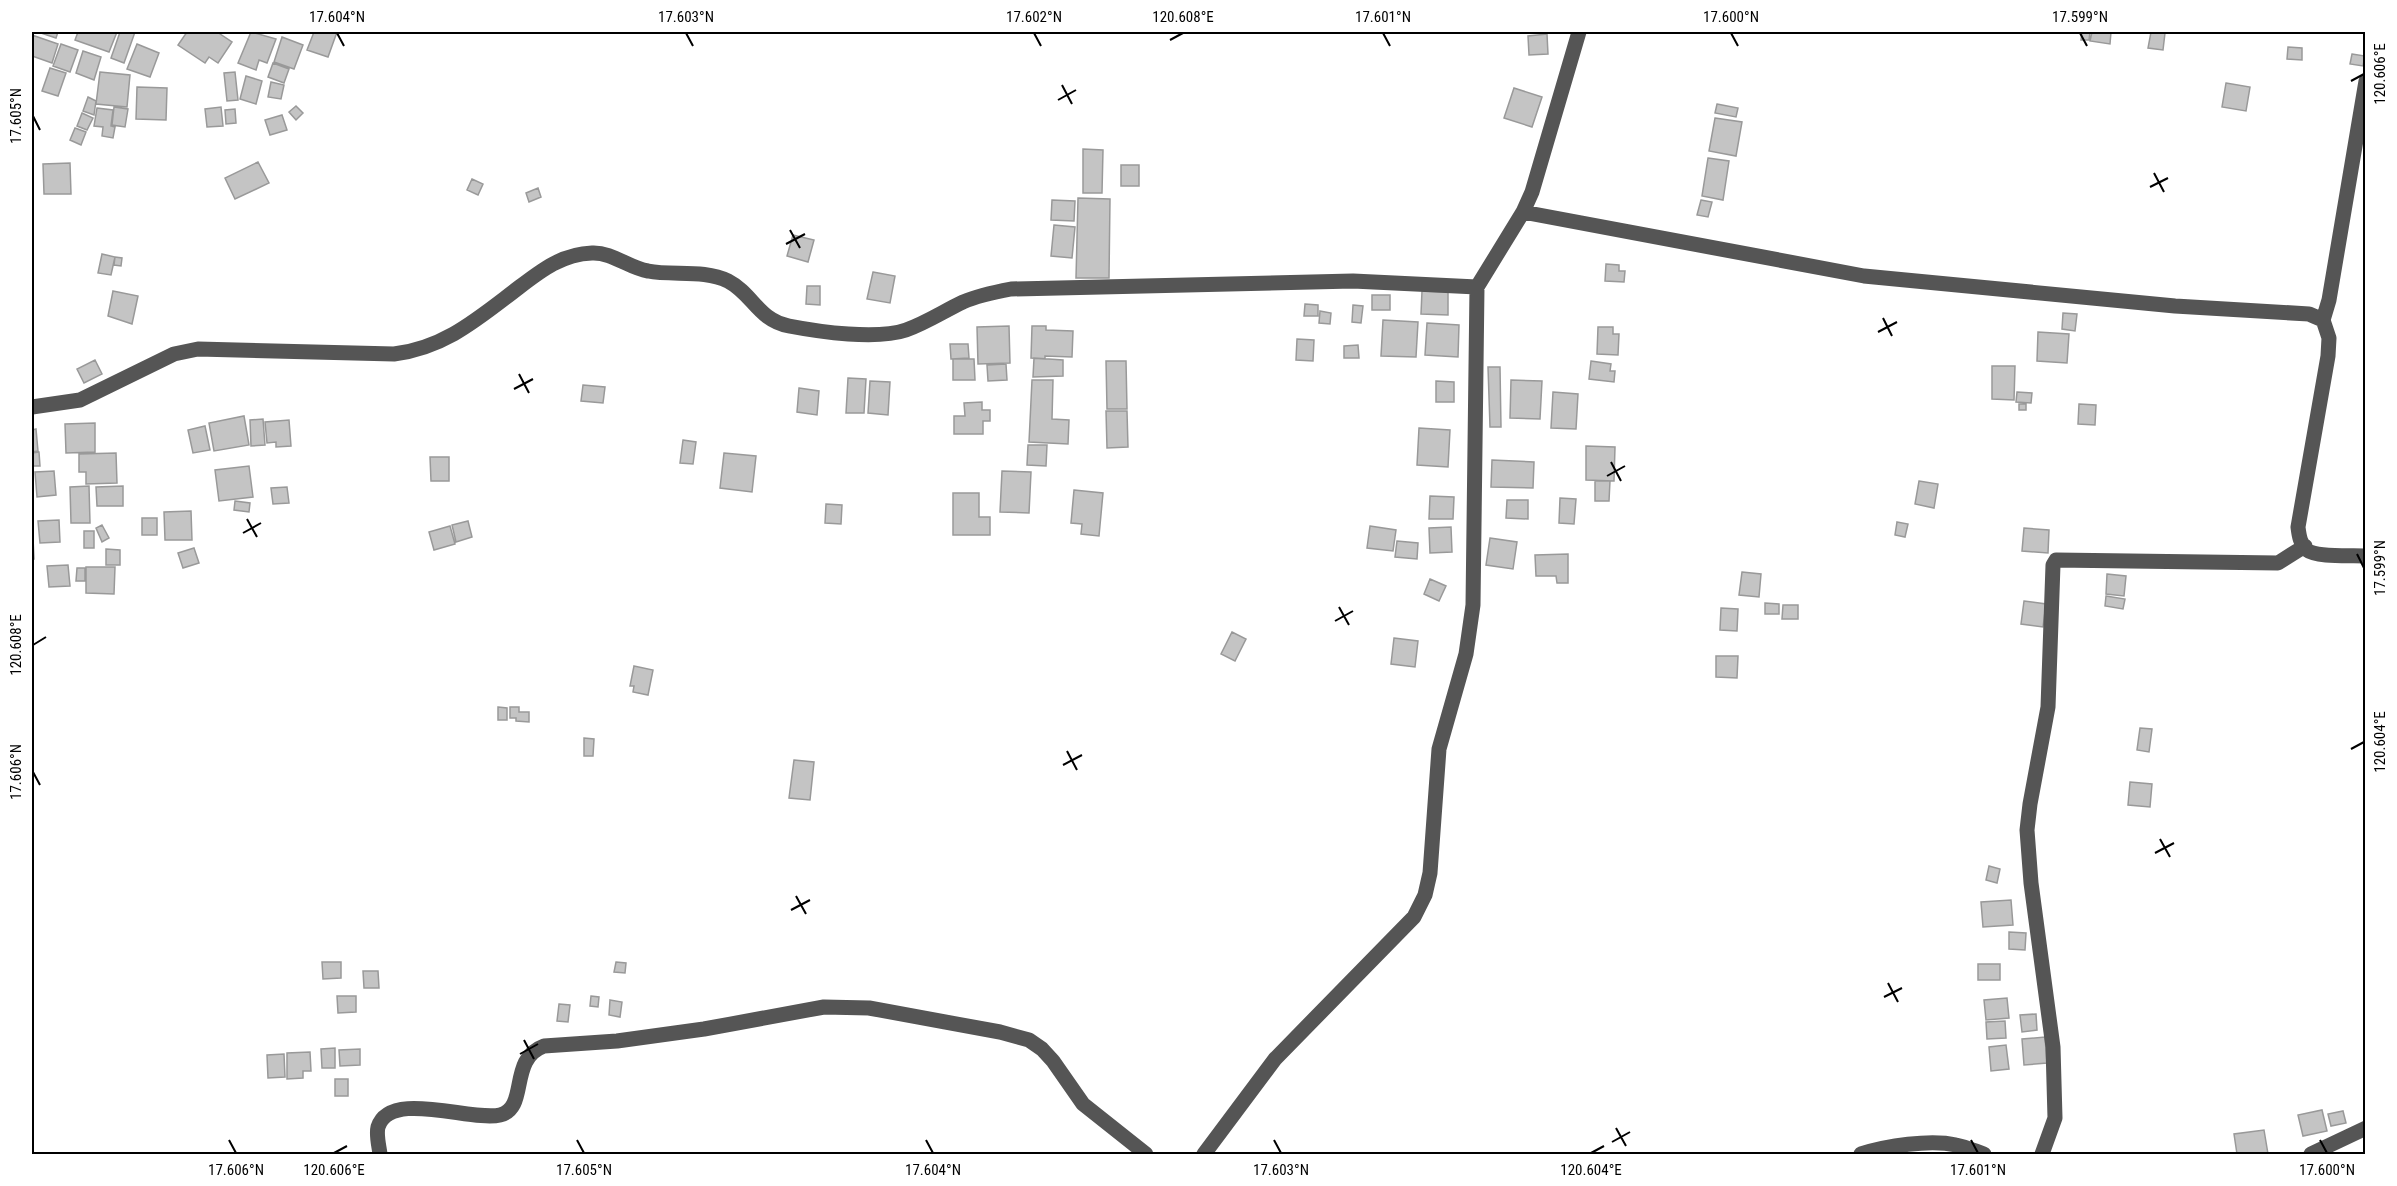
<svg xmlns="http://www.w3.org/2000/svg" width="2397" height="1186" font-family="'Roboto Condensed',sans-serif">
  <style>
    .building { fill: #c4c4c4; stroke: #999; stroke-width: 1.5 }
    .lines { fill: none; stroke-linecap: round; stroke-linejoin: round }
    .minor { stroke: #555; stroke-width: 15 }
    .ticks { fill: none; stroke: #000; stroke-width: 2 }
    .neatline { fill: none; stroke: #000; stroke-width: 2 }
    .ticks-label { font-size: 15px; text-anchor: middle; fill: #000 }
  </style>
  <rect width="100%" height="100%" fill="#fff"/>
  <path class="building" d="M38,32H58L56,38Z
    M78,32H117L109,52L75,40Z
    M120,32H135L124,63L111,58Z
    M187,32H217L232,42L218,63L209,57L205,63L178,45Z
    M251,32L276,39L267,63L259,60L256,70L238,63Z
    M314,32H337L328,57L307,50Z
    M2082,32H2090L2089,40H2081Z
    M2092,32H2111L2110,44L2090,41Z
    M2151,32L2165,33L2163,50L2148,48Z
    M1547,34L1548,54L1529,55L1528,36Z
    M32,35L58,44L52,63L32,56Z
    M282,37L303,45L294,69L274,62Z
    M61,44L78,50L70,72L53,66Z
    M137,44L159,53L150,77L127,69Z
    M2288,47L2302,48V60L2287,59Z
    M83,51L101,57L94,80L76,73Z
    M2352,54L2365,56L2363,66L2350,64Z
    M273,63L289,69L284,83L268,77Z
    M50,68L66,73L58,96L42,91Z
    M100,72L130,75L127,107L96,104Z
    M235,72L238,100L227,101L224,73Z
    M246,76L262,81L256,104L240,99Z
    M271,82L284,85L281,99L268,97Z
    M2226,83L2250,87L2246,111L2222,107Z
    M137,87L167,88L166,120L136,119Z
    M1514,88L1542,97L1532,127L1504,118Z
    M88,97L96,101L94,115L83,111Z
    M1717,104L1738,108L1736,117L1715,113Z
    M296,106L303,113L296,120L289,112Z
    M114,107L128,109L125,127L112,125Z
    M221,107L223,126L207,127L205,109Z
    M97,108L113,110L111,126L115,127L113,138L102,136L103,127L94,126Z
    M235,109L236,123L226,124L225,110Z
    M82,113L93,118L87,130L77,126Z
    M282,115L287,130L270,135L265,120Z
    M1715,118L1742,122L1736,156L1709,151Z
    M75,128L86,132L81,145L70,140Z
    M1083,149L1103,150L1102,193H1083Z
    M1708,158L1729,161L1723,200L1702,196Z
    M258,162L269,183L235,199L225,178Z
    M70,163L71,194H44L43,164Z
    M1121,165H1139V186H1121Z
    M472,179L483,184L478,195L467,190Z
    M538,188L541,197L529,202L526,193Z
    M1078,198L1110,199L1109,278H1076Z
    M1052,200L1075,201L1074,221L1051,220Z
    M1701,200L1712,202L1708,217L1697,215Z
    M1054,225L1075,227L1072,258L1051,256Z
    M793,235L814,240L808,262L787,256Z
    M102,254L115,257L111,275L98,273Z
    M115,257L122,258L121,266L114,265Z
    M1606,264L1619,265V271H1625L1624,282L1605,281Z
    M873,272L895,276L890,303L867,299Z
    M807,286H820V305L806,304Z
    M113,291L138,296L132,324L108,316Z
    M1422,291L1448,292V315L1421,314Z
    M1372,295H1390V310H1372Z
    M1305,304L1318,305V316H1304Z
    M1353,305L1363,306L1361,323L1352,322Z
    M1320,311L1331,313L1330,324L1319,323Z
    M2063,313L2077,314L2075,331L2062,329Z
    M1383,320L1418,322L1416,357L1381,356Z
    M1427,323L1459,325L1458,357L1425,355Z
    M1009,326L1010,363L978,364L977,327Z
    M1032,326H1046V330L1073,331L1072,357L1045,356V359L1031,358Z
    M1598,327H1613V334H1619L1618,355L1597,354Z
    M2038,332L2069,334L2067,363L2037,361Z
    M1297,339L1314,340L1313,361L1296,360Z
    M950,344H968L969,358L951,359Z
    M1358,345L1359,358H1344V346Z
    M1034,358L1063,360V376L1033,377Z
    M953,359H974L975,380H953Z
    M95,360L102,374L84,383L77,369Z
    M1106,361H1126L1127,409H1107Z
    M1591,361L1611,364L1610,371H1615L1614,382L1589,379Z
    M1006,364L1007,380L988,381L987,365Z
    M1992,366H2015L2014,400L1992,399Z
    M1488,367H1500L1501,427H1490Z
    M848,378L866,379L864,413H846Z
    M1032,380H1053L1052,419L1069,420L1068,444L1029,442Z
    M1511,380L1542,381L1540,419L1510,418Z
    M870,381L890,382L888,415L868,413Z
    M1436,381L1454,382V402H1436Z
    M583,385L605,387L603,403L581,401Z
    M799,388L819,391L817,415L797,412Z
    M1553,392L1578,394L1576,429L1551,428Z
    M2017,392L2032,393L2031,403L2016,402Z
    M982,402V410H990V421H983V434H954V416H965L964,403Z
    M2019,404H2026V410H2019Z
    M2079,404L2096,405L2095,425L2078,424Z
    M1106,411H1127L1128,447L1107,448Z
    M244,416L249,445L214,451L209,423Z
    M263,419L265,445L251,446L250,420Z
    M289,420L291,446L276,447V442L267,443L265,422Z
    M95,423V452L66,453L65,424Z
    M205,426L210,450L193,453L188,430Z
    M1419,428L1450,430L1448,467L1417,465Z
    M36,429L38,451L32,452V430Z
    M683,440L696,442L693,464L680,463Z
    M1028,445H1047L1046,466L1027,465Z
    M1586,446L1615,447L1614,481L1586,480Z
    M39,452L40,466H32V453Z
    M116,453L117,483L86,484V472H79V454Z
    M724,453L756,456L752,492L720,488Z
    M430,457H449V481H431Z
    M1492,460L1534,462L1533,488L1491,487Z
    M249,466L253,497L219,501L215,470Z
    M54,471L56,495L37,497L35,472Z
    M1002,471L1031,472L1029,513L1000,512Z
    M1595,481H1610L1609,501H1595Z
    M1919,481L1938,484L1934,508L1915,504Z
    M89,486L90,523H71L70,487Z
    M123,486V506H97L96,487Z
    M287,487L289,503L273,504L271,488Z
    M1074,490L1103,493L1099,536L1081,534L1082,524L1071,523Z
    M953,493H979V517H990V535H953Z
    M1430,496L1454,497L1453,519H1429Z
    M1560,498L1576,499L1574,524L1559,523Z
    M1507,500H1528V519L1506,518Z
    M235,501L250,503L249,512L234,510Z
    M826,504L842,505L841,524L825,523Z
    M191,511L192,540H165L164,512Z
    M142,518H157V535H142Z
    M59,520L60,542L40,543L38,521Z
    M468,521L472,537L456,542L452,525Z
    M1897,522L1908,524L1905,537L1895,535Z
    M102,525L109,538L102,542L96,528Z
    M450,526L455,544L434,550L429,532Z
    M1370,526L1396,530L1393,551L1367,548Z
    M1451,527L1452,552L1430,553L1429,528Z
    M2024,528L2049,530L2048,553L2022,551Z
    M84,531H94V548H84Z
    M32,538H33L34,559H32Z
    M1490,538L1517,542L1513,569L1486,565Z
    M1397,541L1418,543L1417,559L1395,557Z
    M194,548L199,563L183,568L178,553Z
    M106,549L120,550V565H106Z
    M1568,554V583H1557L1556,576H1536L1535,555Z
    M68,565L70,586L49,587L47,566Z
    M86,567H115L114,594L86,593Z
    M77,568H85V581H76Z
    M1742,572L1761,574L1759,597L1739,595Z
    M2107,574L2126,576L2124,596L2106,594Z
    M1430,579L1446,586L1439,601L1424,594Z
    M2106,596L2125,599L2123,609L2105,606Z
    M2024,601L2046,604L2043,627L2021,624Z
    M1765,603L1779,604V614H1765Z
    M1783,605H1798V619H1782Z
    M1721,608L1738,609L1737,631L1720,630Z
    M1232,632L1246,639L1235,661L1221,654Z
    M1394,638L1418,641L1415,667L1391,664Z
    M1716,656H1738L1737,678L1716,677Z
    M634,666L653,670L648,695L633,692L634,686H630Z
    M498,707L507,708V720H498Z
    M510,707H519V712H529V722L516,721V718H510Z
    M2140,728L2152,729L2149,752L2137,750Z
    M584,738L594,739L593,756H584Z
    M794,760L814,762L810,800L789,798Z
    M2130,782L2152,784L2150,807L2128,805Z
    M1989,866L2000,869L1997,883L1986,880Z
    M2011,900L2013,925L1983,927L1981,902Z
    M2009,932L2026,933L2025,950L2009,949Z
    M322,962H341V978L323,979Z
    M616,962L626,963L625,973L614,972Z
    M1978,964H2000V980H1978Z
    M363,971H378L379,988H364Z
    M337,996H356V1012L338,1013Z
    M591,996L599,997L598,1007L590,1006Z
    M2007,998L2009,1018L1986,1020L1984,1000Z
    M610,1000L622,1002L620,1017L609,1015Z
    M559,1004L570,1005L568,1022L557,1021Z
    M2036,1014L2037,1030L2022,1032L2020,1015Z
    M2005,1021L2006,1038L1987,1039L1986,1022Z
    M2045,1037L2047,1063L2024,1065L2022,1039Z
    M2006,1045L2009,1069L1991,1071L1989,1047Z
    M335,1048V1068H322L321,1049Z
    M360,1049V1065L340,1066L339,1050Z
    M310,1052L311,1071H303V1078L287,1079V1053Z
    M284,1054L285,1077L268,1078L267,1055Z
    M335,1079H348V1096H335Z
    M2322,1110L2327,1131L2303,1136L2298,1115Z
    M2343,1111L2346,1123L2331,1126L2328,1114Z
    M2264,1130L2268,1154H2237L2234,1134Z"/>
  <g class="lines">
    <path class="minor" d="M1523,212L1864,276L2175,306L2309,314L2323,320L2329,338L2328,356L2298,527C2299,535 2300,544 2307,550C2317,558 2352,555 2366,556
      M1477,287L1523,212L1532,192L1579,32
      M2323,320L2329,300L2366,81
      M32,407L80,400L174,354L198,349L394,354C443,348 475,321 513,292C538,273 560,254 592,253C612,252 629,268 648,271C673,276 704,269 728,281C753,294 758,320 789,326C820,332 877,340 906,330C926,323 944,311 963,302C979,295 995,292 1011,289L1353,281L1477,287L1473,605L1466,654L1439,749L1430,873L1425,895L1414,917L1275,1059L1204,1154
      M380,1154C379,1146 376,1135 378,1127C390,1089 472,1122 500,1115C529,1108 508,1059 544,1046L617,1041L704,1029L824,1007L869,1008L1000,1032L1029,1040L1042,1049L1053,1061L1083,1104L1146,1154
      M1861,1154C1886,1146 1930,1139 1956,1145C1966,1147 1975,1151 1984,1154
      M2042,1154L2055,1118L2053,1047L2031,883L2027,830L2030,804L2048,707L2053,565L2056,560L2278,563L2305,546
      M2311,1154L2366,1128"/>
  </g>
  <path class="ticks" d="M337,33L344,46M686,33L693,46M1034,33L1041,46M1383,33L1390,46M1731,33L1738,46M2080,33L2087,46M1170,40L1183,33M2351,81L2364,74M1062,85L1072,104M1058,100L1076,90M33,116L40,130M2154,173L2164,192M2150,187L2168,178M790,230L800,248M786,244L805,234M1883,318L1892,336M1878,332L1897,322M519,374L529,393M514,389L533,379M1611,462L1621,481M1607,476L1625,466M247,519L257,537M243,533L261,523M2357,554L2364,568M1339,607L1349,625M1335,621L1353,611M33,645L46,637M2351,749L2364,742M1067,751L1077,770M1063,765L1082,755M33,772L40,785M2160,839L2170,857M2155,853L2174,843M796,896L806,914M791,910L810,900M1888,983L1898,1002M1884,997L1902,988M524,1040L534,1059M520,1054L538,1044M1616,1128L1626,1146M229,1140L236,1153M577,1140L584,1153M926,1140L933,1153M1274,1140L1281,1153M1971,1140L1978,1153M2320,1140L2327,1153M1612,1142L1630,1132M334,1153L347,1146M1591,1153L1604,1146"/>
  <rect width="2397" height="1186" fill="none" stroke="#ffffff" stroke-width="66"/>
  <rect x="33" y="33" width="2331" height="1120" class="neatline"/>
  <g class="ticks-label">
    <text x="337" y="22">17.604°N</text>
    <text x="686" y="22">17.603°N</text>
    <text x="1034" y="22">17.602°N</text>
    <text x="1183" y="22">120.608°E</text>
    <text x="1383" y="22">17.601°N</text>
    <text x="1731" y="22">17.600°N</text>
    <text x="2080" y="22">17.599°N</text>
    <text transform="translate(2380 74) rotate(-90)" y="5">120.606°E</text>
    <text transform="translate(16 116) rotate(-90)" y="5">17.605°N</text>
    <text transform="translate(2380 568) rotate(-90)" y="5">17.599°N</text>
    <text transform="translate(16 645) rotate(-90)" y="5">120.608°E</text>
    <text transform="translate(2380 742) rotate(-90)" y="5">120.604°E</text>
    <text transform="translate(16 772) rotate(-90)" y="5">17.606°N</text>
    <text x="236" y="1175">17.606°N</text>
    <text x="334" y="1175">120.606°E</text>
    <text x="584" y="1175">17.605°N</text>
    <text x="933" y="1175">17.604°N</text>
    <text x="1281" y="1175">17.603°N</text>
    <text x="1591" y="1175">120.604°E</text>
    <text x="1978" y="1175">17.601°N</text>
    <text x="2327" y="1175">17.600°N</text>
  </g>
</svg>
